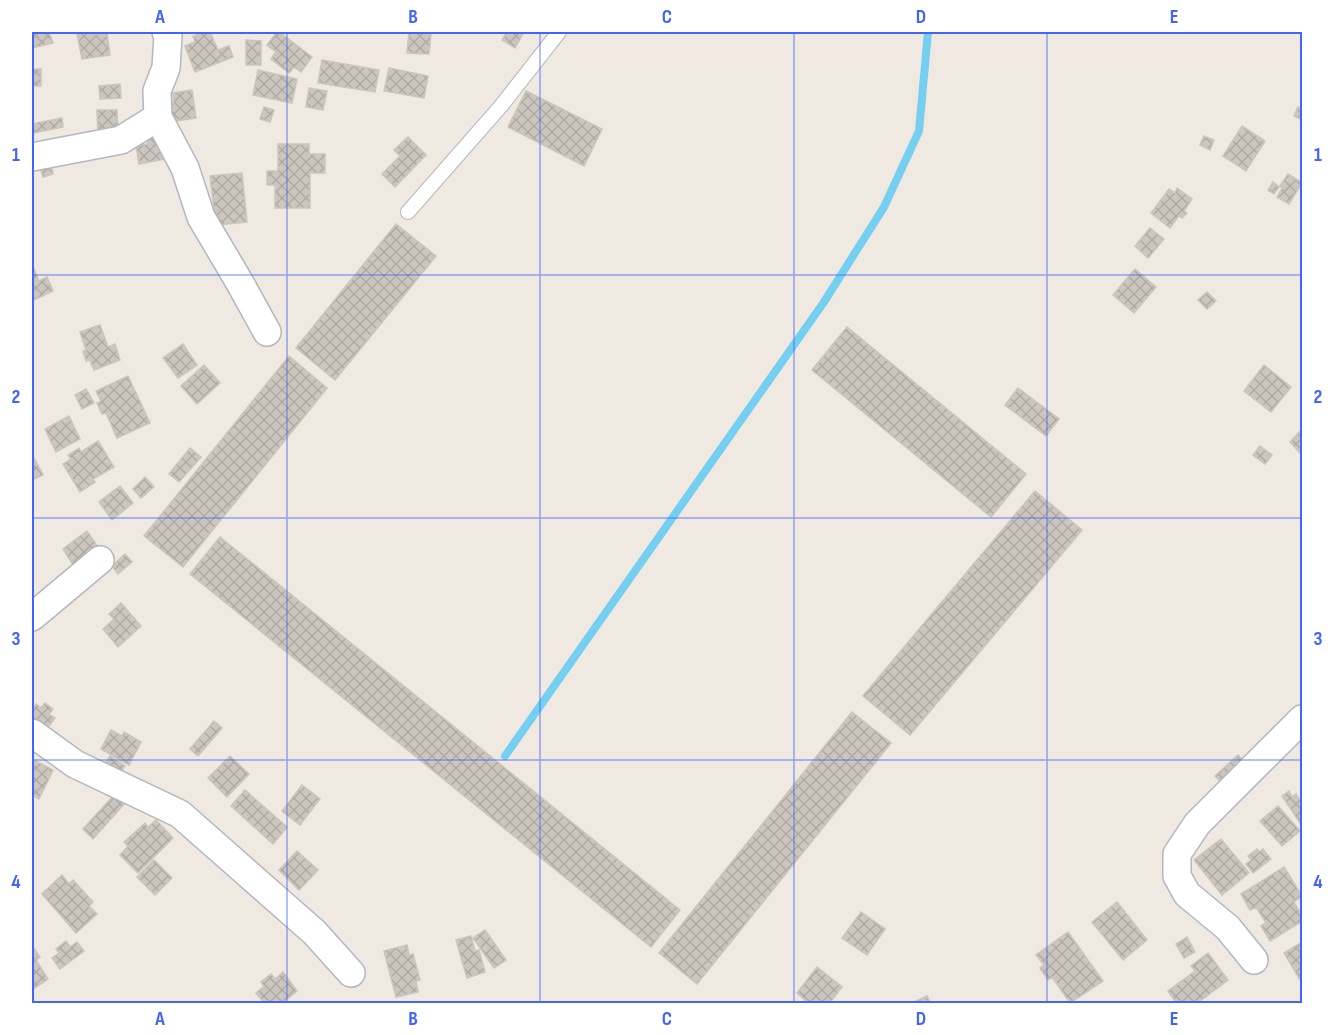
<svg xmlns="http://www.w3.org/2000/svg" width="1334" height="1035" font-family="'Sofia Sans Condensed',sans-serif">
  <style>
    .lines { fill: none; stroke-linecap: round; stroke-linejoin: round }
    .stream { stroke: #75cff0; stroke-width: 8 }
    .building { fill: url(#building-cross-hatch); stroke: #cbc5ba; stroke-width: 1.5 }
    .lane-casing { stroke: #b4b7c1; stroke-width: 16 }
    .street-casing { stroke: #b4b7c1; stroke-width: 30 }
    .lane { stroke: #fff; stroke-width: 14 }
    .street { stroke: #fff; stroke-width: 27 }
    .grid { fill: none; stroke: #4264fb; stroke-width: 1.5; stroke-opacity: 0.55 }
    .neatline { fill: none; stroke: #4264fb; stroke-width: 2 }
    .grid-label { font-size: 20px; text-anchor: middle; font-weight: bold; fill: #4264fb }
  </style>
  <defs>
    <pattern id="building-cross-hatch" width="8" height="8" patternUnits="userSpaceOnUse" patternTransform="scale(1.5)"><rect width="8" height="8" fill="#cbc7bf"/><path d="M0 0l8 8M0 8l8-8" fill="none" stroke="#afaba4"/></pattern>
  </defs>
  <rect width="100%" height="100%" fill="#efe9e1"/>
  <g class="lines">
    <path class="stream" d="M505,756L824,302L884,207L919,131L928,32"/>
  </g>
  <path class="building" d="M32,32H49L53,43L32,48Z
    M94,32V35L107,33L110,55L82,59L77,34Z
    M206,32H210L218,50L229,46L233,57L195,72L185,46L195,42L193,36Z
    M277,32H279L312,57L301,72L294,67L289,73L271,59L276,52L267,45Z
    M409,32L431,34L429,54L407,53Z
    M507,32H524L515,48L502,40Z
    M246,40L261,41V65H246Z
    M322,60L379,70L375,92L318,83Z
    M389,68L428,76L424,98L384,91Z
    M32,69H41V86H32Z
    M258,70L297,79L292,103L253,95Z
    M120,84L121,98L100,99L99,86Z
    M309,88L327,91L323,110L306,107Z
    M192,90L196,118L168,122L165,104L174,103L173,93Z
    M526,91L602,129L584,166L508,127Z
    M264,107L274,110L270,122L260,119Z
    M1298,107L1302,109V114L1300,119L1294,116Z
    M97,110H117L118,133L98,134Z
    M62,118L63,127L33,133L32,124Z
    M1242,126L1265,141L1246,171L1223,156Z
    M161,136L165,159L139,164L136,145L148,144L146,138Z
    M1204,136L1214,140L1210,150L1200,145Z
    M408,137L426,155L395,187L382,174L400,156L394,150Z
    M278,144H309V154H325V173H310V208H275V185H267V171H278Z
    M51,164L53,174L43,177L40,166Z
    M242,173L247,222L216,225L210,176Z
    M1288,174L1302,183L1289,204L1277,197L1282,188L1280,186Z
    M1273,182L1279,187L1274,194L1268,190Z
    M1177,188L1192,199L1184,211L1187,213L1182,218L1179,216L1170,228L1151,213L1169,189L1175,193Z
    M396,224L436,256L335,380L296,348Z
    M1150,228L1164,239L1148,258L1135,246Z
    M32,264L39,281L47,277L53,291L32,301Z
    M1135,269L1156,287L1134,313L1113,295Z
    M1207,292L1216,301L1207,309L1198,300Z
    M100,325L108,347L115,344L120,360L94,370L90,360L86,361L83,351L86,350L80,332Z
    M847,327L1026,474L991,517L812,370Z
    M183,344L197,365L178,378L163,358Z
    M289,356L327,388L183,567L144,536Z
    M204,365L220,383L197,404L181,386Z
    M1264,365L1291,387L1271,412L1244,391Z
    M128,376L150,423L117,438L106,413L102,414L97,403L101,401L96,391Z
    M1018,388L1059,419L1046,436L1005,405Z
    M86,389L94,403L82,409L75,395Z
    M69,416L80,439L56,452L45,429Z
    M1302,429V455L1290,442Z
    M98,441L114,467L93,479L95,482L80,492L63,464L71,459L68,455L79,448L81,452Z
    M1260,446L1272,455L1265,464L1253,455Z
    M190,448L201,457L179,482L169,474Z
    M32,454L43,475L32,480Z
    M145,477L154,487L141,498L133,489Z
    M120,486L133,503L112,520L99,502Z
    M1035,491L1082,530L910,735L863,696Z
    M87,531L100,550L75,568L63,549Z
    M220,537L680,910L651,947L190,574Z
    M125,554L132,562L118,574L112,566Z
    M121,603L141,626L118,647L103,629L114,619L109,614Z
    M45,703L53,709L49,714L55,718L46,730L32,719V710L36,704L41,708Z
    M852,712L891,743L697,984L659,953Z
    M214,721L222,728L198,756L190,749Z
    M111,730L122,736L124,732L141,742L129,765L101,749Z
    M1238,755L1248,765L1225,786L1215,776Z
    M110,756L125,766L119,775L104,765Z
    M230,756L249,774L227,797L208,778Z
    M32,759L53,770L39,799L32,795Z
    M302,785L320,799L300,825L282,811Z
    M245,790L287,827L273,844L231,806Z
    M1289,791L1292,797L1296,794L1302,803V826L1282,796Z
    M115,794L125,803L93,839L83,829Z
    M1278,806L1300,831L1282,846L1260,821Z
    M156,820L173,838L138,873L120,855L128,846L124,842L145,823L148,827Z
    M1221,839L1249,873L1222,895L1194,860Z
    M1257,849L1259,852L1263,849L1271,859L1253,873L1246,864L1251,860L1248,856Z
    M297,851L318,870L299,890L279,870Z
    M154,860L172,878L155,895L137,877Z
    M1284,867L1302,896L1294,902L1302,916V921L1270,941L1261,926L1266,923L1256,907L1250,910L1241,894Z
    M62,875L69,884L73,880L93,902L89,906L97,914L76,933L42,894Z
    M1117,902L1147,940L1123,960L1092,922Z
    M861,912L885,929L867,955L842,938Z
    M485,930L506,960L494,968L473,938Z
    M1068,932L1103,981L1070,1003L1052,977L1048,980L1040,968L1044,965L1036,955Z
    M471,936L475,951L479,950L485,972L467,978L456,940Z
    M1187,937L1195,952L1184,958L1176,944Z
    M66,941L70,947L77,942L84,951L60,969L52,958L59,953L56,949Z
    M1302,942V983L1284,953Z
    M407,945L409,955L413,954L420,980L416,981L418,992L396,997L384,951Z
    M33,947L40,957L36,960L48,979L32,990V948Z
    M1208,953L1228,980L1196,1004H1177L1168,991L1195,971L1191,966Z
    M817,967L842,987L829,1004H809L797,993Z
    M283,972L297,991L281,1004H265L256,993L264,986L261,982L271,974L275,979Z
    M927,996L931,1004H910Z"/>
  <g class="lines">
    <defs>
      <path id="lane" d="M408,212L501,106L559,32"/>
      <path id="street" d="M166,32L168,36L166,68L157,91L158,117L185,168L201,217L240,283L267,332
        M32,157L121,140L158,117
        M32,617L100,560
        M32,733L75,764L180,814L314,932L351,973
        M1254,960L1228,928L1187,894L1177,876V854L1197,824L1302,719"/>
    </defs>
    <use href="#lane" class="lane-casing"/>
    <use href="#street" class="street-casing"/>
    <use href="#lane" class="lane"/>
    <use href="#street" class="street"/>
  </g>
  <path class="grid" d="M287,32V1004M540,32V1004M794,32V1004M1047,32V1004M32,275H1302M32,518H1302M32,760H1302"/>
  <rect width="1334" height="1035" fill="none" stroke="#ffffff" stroke-width="66"/>
  <rect x="33" y="33" width="1268" height="969" class="neatline"/>
  <g class="grid-label">
    <text x="160" y="23">A</text>
    <text x="413" y="23">B</text>
    <text x="667" y="23">C</text>
    <text x="921" y="23">D</text>
    <text x="1174" y="23">E</text>
    <text x="16" y="161">1</text>
    <text x="1318" y="161">1</text>
    <text x="16" y="403">2</text>
    <text x="1318" y="403">2</text>
    <text x="16" y="645">3</text>
    <text x="1318" y="645">3</text>
    <text x="16" y="888">4</text>
    <text x="1318" y="888">4</text>
    <text x="160" y="1025">A</text>
    <text x="413" y="1025">B</text>
    <text x="667" y="1025">C</text>
    <text x="921" y="1025">D</text>
    <text x="1174" y="1025">E</text>
  </g>
</svg>
